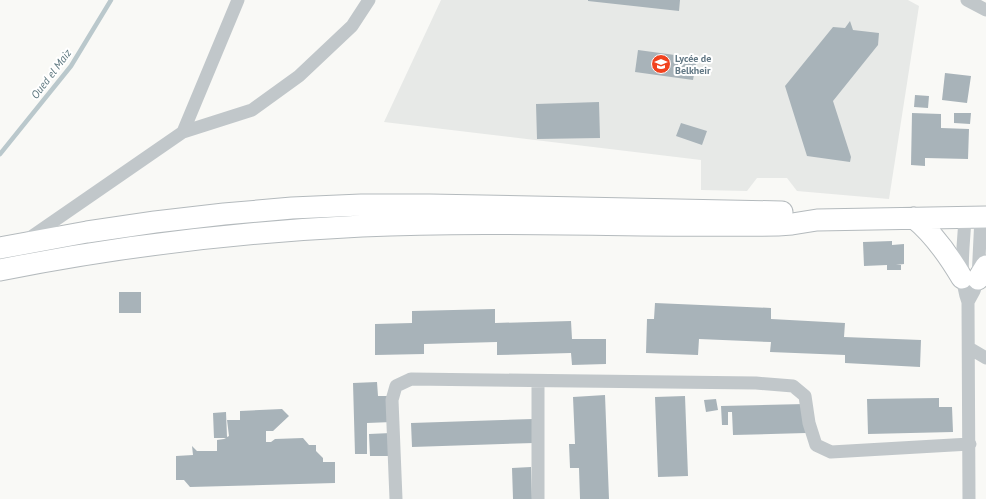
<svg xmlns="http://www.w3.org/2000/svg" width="986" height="499" font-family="'PT Sans',sans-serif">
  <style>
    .built { fill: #e7e9e7 }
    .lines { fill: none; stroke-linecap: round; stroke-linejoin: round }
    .stream { stroke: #bac8cc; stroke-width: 4.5 }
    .building { fill: #a8b3b9 }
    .trunk-casing { stroke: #b4babd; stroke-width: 23 }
    .minor { stroke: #c1c7ca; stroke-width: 13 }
    .trunk { stroke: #fff; stroke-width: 21 }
    .labels { text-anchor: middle; stroke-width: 4; stroke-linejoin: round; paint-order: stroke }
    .poi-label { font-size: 10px; font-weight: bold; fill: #617784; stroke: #fff; text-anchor: start }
    .water-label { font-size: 11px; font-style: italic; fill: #5c767e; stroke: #fff }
  </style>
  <rect width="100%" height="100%" fill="#f9f9f6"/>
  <path class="built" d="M441,0H908L919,6L889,199L797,191L787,178H757L747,191L701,190V160L384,122Z"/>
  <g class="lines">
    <path class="stream" d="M0,154L71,66L111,0"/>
  </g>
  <path class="building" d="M588,0H680L679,11L588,1Z
    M850,21L853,30L879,33L878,45L833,101L851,157L850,162L807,156L785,86L833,27L845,28Z
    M638,50L697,58L693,80L635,72Z
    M945,73L971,76L967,103L942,100Z
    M915,95L929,96L928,108L914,107Z
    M599,102L600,138L537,139L536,104Z
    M912,113L941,114V128L969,129L968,159L925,158V166L911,165Z
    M954,113H971L970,124L954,123Z
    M681,123L707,131L702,145L676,136Z
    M892,241V245L904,244V264L896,265H901V270H887V265L864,266L863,242Z
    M119,292H141V313H119Z
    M655,303L771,308V319L845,323L844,337L921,340L920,367L845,363V355L770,352L771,342L699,339L698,355L646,353L647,319H654Z
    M495,309V323L571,321L572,339H606V364L572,365L571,353L497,355V342L424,344V354L375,355V324L412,323V311Z
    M377,382L378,396H391L392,422L367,423V454H355L353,383Z
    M605,395L609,499H580L579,468H570L569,444H575L573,397Z
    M685,396L688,476L658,477L655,397Z
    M939,398V407H952L953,432L868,434L867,399Z
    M716,399L718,410L706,412L704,400Z
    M805,404L806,433L733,435L732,412H728V425H722L721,406Z
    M282,409L289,416L273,431H266V442H271L275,439L303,438L309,445H316V451L323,458V462H335V483L190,487L184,480H176V456L193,455L192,446L197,451H217V440L224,439L226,438H214L213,413L226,412L227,437L229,436L227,420H240V411Z
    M533,419L534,443L412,447L411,423Z
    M391,433L392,456H370L369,434Z
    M531,467L532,499H513L512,468Z"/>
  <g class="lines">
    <defs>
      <path id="trunk" d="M914,218C934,234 949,256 962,278
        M0,248L87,232L155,222L224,214L292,208L361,205H430L782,212
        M0,270C119,246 241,232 362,226C500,220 639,227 778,225L792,224L817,220L986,217
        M978,279L986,266"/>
    </defs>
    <use href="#trunk" class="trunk-casing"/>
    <path class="minor" d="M967,0L986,10
      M183,132L252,110L299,76L352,26L369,0
      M965,217C964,245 958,275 968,302L969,499
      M28,239L183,132L238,0
      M968,302L974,291L978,279L981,217
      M969,348L986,358
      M538,381V499
      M396,499L392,400L396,386L411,379L756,383L793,386L805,396L809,423L816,445L831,452L970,444"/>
    <use href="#trunk" class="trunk"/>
  </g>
  <defs>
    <symbol id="school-disc" viewBox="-11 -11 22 22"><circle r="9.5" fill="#f1421e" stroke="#fff"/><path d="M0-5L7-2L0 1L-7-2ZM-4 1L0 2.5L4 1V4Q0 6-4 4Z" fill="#fff"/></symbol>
  </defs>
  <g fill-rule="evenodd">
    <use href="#school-disc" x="650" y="53" width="22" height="22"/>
  </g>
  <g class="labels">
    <g class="poi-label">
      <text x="675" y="62">Lycée de<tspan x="675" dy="12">Belkheir</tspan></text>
    </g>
    <g class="water-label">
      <text transform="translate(51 74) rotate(-53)" y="4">Oued el Maiz</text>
    </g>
  </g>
</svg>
